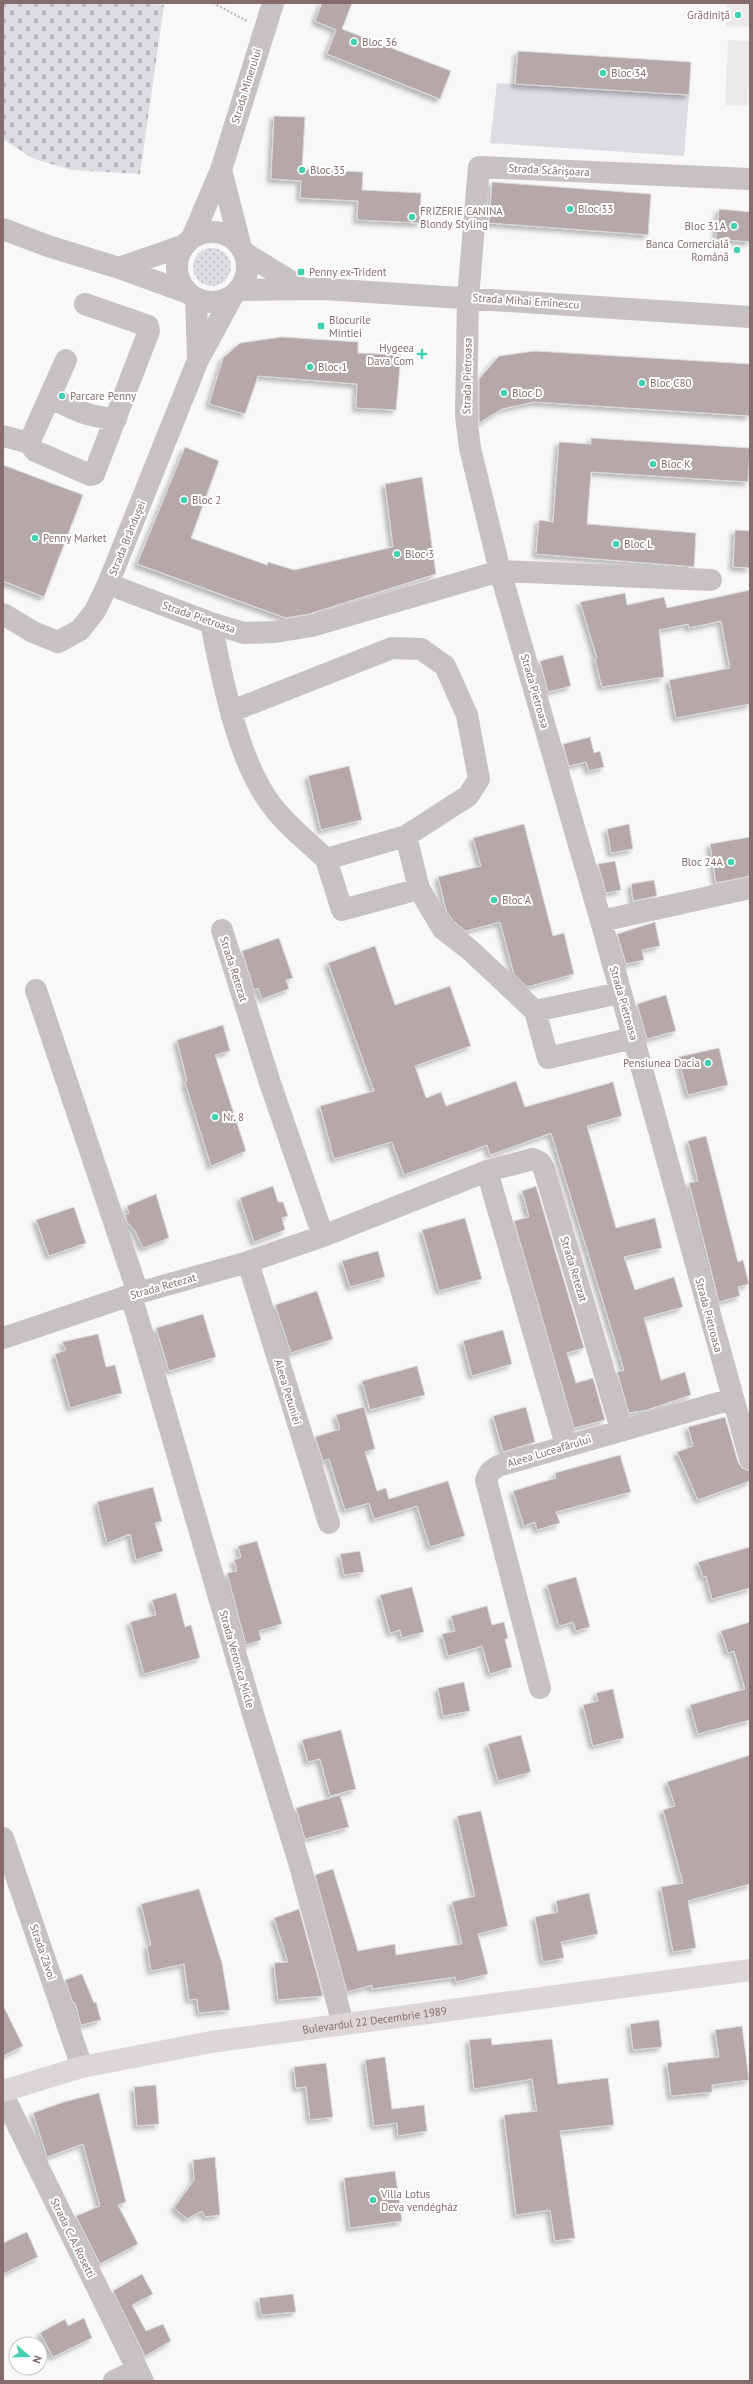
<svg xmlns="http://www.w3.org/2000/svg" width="753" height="2384" font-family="'PT Sans',sans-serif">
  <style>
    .built { fill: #ebe9ea }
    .grass { fill: url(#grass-dots) }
    .cemetery { fill: url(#cemetery-stones) }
    .park { fill: #dddce3 }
    .building { fill: #b6a8a9; stroke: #dadadb; filter: url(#shadow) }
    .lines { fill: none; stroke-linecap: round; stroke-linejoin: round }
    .path { stroke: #c0bbbb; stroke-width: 2.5; stroke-dasharray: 2 2; stroke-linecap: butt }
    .minor { stroke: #c8c1c1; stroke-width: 22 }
    .major { stroke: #ddd6d6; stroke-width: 22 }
    .poi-dot { fill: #42cfb2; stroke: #fff; stroke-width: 1.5 }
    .labels { text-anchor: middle; stroke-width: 4; stroke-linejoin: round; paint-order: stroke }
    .poi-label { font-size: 11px; fill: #856c6c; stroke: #fff; text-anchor: start }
    .street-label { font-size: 11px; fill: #856c6c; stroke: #fff }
  </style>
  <defs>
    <pattern id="grass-dots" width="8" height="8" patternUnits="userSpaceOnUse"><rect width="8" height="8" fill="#dddce3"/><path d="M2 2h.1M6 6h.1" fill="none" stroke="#b9b6bc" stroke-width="1.8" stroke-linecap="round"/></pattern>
    <pattern id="cemetery-stones" width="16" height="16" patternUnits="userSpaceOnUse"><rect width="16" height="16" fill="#dddce3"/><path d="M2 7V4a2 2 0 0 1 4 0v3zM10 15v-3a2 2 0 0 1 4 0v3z" fill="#b9b6bc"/></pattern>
    <filter id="shadow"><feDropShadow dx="-3.5" dy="3.5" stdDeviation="2" flood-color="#0004"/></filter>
  </defs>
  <rect width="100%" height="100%" fill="#f8f8f9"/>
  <path class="built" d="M727,3H750V27L726,26Z
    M728,40L750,41L748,106L725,105Z"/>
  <path class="grass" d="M193 267a19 19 0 1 1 38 0a19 19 0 1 1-38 0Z"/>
  <path class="cemetery" d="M3,3H138L164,5L140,174L72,170L34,159L3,139Z"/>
  <path class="park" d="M497,83L689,95L684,156L490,143Z"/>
  <path class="building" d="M322,3H352L342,29L451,71L440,99L327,54L336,30L315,21Z
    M518,51L691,62L689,95L515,84Z
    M274,116L305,117L302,169L363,172L362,190L421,193L420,223L357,220L358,201L300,198L301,181L271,179Z
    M492,182L651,194L648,235L489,223Z
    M719,209L750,212V242L716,239Z
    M282,337L358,342V353L401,355L396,410L356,408L357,384L258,376L245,414L209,404L223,358L240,343Z
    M535,351L750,364V416L534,402L502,409L479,423V379L499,356Z
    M591,438L750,448L748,482L591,472L587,524L696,533L694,567L536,554L539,520L553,522L559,442L591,444Z
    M185,447L219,461L191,538L267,565L268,562L294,570L393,547L385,484L422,477L436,574L309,614L286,618L137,564Z
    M3,465L83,495L44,597L3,581Z
    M735,530L750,531V568L733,567Z
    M750,590V704L676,718L669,680L730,668L721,621L689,628L688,624L659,630L664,677L602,687L595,659L597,658L580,602L625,593L627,605L664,597L667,608Z
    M563,655L571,686L548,692L540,661Z
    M590,737L594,753L600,751L604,767L589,771L586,762L569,766L563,744Z
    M349,766L362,820L321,830L308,776Z
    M524,824L553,936L564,933L574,974L527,987L514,974L500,922L466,931L453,921L446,910L438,877L481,866L473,838Z
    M629,824L633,849L611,853L607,829Z
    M750,837V876L716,883L710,844Z
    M615,861L621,890L606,893L598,864Z
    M654,880L657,896L633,901L631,884Z
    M655,922L660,946L642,950L644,960L626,964L617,934Z
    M279,938L293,978L286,980L289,989L262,999L258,988L254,990L242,951Z
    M375,946L395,1005L450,986L471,1046L415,1066L426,1098L441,1092L446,1106L516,1081L525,1107L613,1082L622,1116L587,1126L616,1228L655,1218L662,1248L624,1257L635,1290L674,1277L683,1307L644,1318L661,1380L685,1372L691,1395L647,1410L629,1413L617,1372L624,1370L551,1133L490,1155L487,1145L404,1175L392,1142L334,1159L320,1106L374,1091L328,963Z
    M666,995L676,1031L647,1039L637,1004Z
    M223,1025L230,1051L215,1055L246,1151L211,1166L185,1082L187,1081L177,1040Z
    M719,1048L728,1085L688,1095L678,1057Z
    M706,1136L738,1262L743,1260L749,1284L738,1287L740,1296L719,1302L689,1183L698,1181L688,1141Z
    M273,1186L278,1202H283L288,1216L282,1218L285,1230L254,1242L240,1198Z
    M536,1186L584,1348L567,1353L576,1383L593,1378L605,1420L574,1428L514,1221L529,1217L522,1191Z
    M156,1194L169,1238L143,1248L135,1231L127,1222L125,1215L129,1213L127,1206Z
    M74,1207L86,1243L49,1256L36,1220Z
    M465,1218L482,1279L439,1291L422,1230Z
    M378,1251L385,1277L350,1287L342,1261Z
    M317,1291L333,1339L291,1353L275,1305Z
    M203,1314L216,1357L169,1371L156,1328Z
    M503,1330L512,1364L472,1376L463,1341Z
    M98,1334L106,1367L115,1365L122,1393L70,1408L55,1354L66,1350L62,1342Z
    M417,1366L425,1395L370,1410L362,1381Z
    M364,1407L375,1449L365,1452L377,1491L386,1488L389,1499L448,1481L465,1536L430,1547L417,1506L374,1519L369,1503L345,1510L329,1459L323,1461L315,1437L340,1429L336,1415Z
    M526,1407L535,1442L503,1452L493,1416Z
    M725,1417L738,1462L742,1468L750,1471V1481L698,1500L677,1452L693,1446L688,1427Z
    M620,1455L631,1492L556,1512L560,1523L537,1530L535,1522L524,1526L513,1491L556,1478L555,1473Z
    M153,1487L162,1521L155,1523L163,1551L136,1560L130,1534L107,1543L97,1502Z
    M257,1541L282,1624L259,1631L261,1640L246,1645L227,1573L237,1571L234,1560L241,1557L238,1546Z
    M750,1547V1588L712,1599L706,1576L703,1577L698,1562Z
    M360,1551L364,1572L344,1575L340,1554Z
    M576,1577L590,1627L576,1631L573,1622L559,1626L547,1585Z
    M412,1587L424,1632L402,1638L400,1630L390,1633L380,1595Z
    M176,1593L185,1627L191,1625L200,1658L144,1674L130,1622L156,1615L152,1600Z
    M487,1606L492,1625L504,1622L508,1638L505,1639L512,1667L490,1674L482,1646L448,1656L442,1634L455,1631L451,1616Z
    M750,1622V1720L698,1734L690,1705L745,1689L734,1651L728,1653L721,1631Z
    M464,1682L470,1711L443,1716L438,1688Z
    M613,1689L624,1738L593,1746L583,1705L598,1701L596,1693Z
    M341,1730L356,1789L330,1796L320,1759L308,1762L302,1740Z
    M521,1735L531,1772L498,1781L488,1744Z
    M750,1755V1884L688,1901L696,1948L673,1952L661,1887L683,1883L663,1810L675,1806L667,1782Z
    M340,1795L349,1827L305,1839L296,1808Z
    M481,1811L508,1926L478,1934L488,1974L456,1982L455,1977L372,1989V1985L347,1992L315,1875L333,1869L358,1951L395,1944L396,1955L462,1944L452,1902L475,1896L457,1816Z
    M199,1889L222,1963L230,2010L199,2013L197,1999L189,2000L184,1964L151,1971L147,1946L151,1945L141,1904Z
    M589,1893L598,1934L561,1942L564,1958L543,1962L535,1917L558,1912L556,1901Z
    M299,1909L323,1996L278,2000L274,1963L288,1962L274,1918Z
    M82,1974L94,2003L96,2002L101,2020L81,2025L75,2003H73L65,1980Z
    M3,2005L23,2046L3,2056Z
    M659,2020L662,2047L633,2050L630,2024Z
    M742,2026L749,2080L712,2085V2092L671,2096L667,2063L719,2057L715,2030Z
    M491,2038L492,2045L552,2039L558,2084L608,2078L614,2125L560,2131L575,2238L555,2241L550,2210L516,2215L504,2115L537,2111L532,2079L474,2089L469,2040Z
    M385,2057L392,2109L424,2105L427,2131L398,2136L397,2123L374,2126L365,2060Z
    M326,2063L333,2117L310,2120L306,2087L296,2088L294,2067Z
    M156,2085L159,2124L137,2126L134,2087Z
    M99,2093L126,2202L118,2205L138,2244L100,2264L76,2216L100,2206L83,2144L47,2157L33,2113L64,2102Z
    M215,2157L220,2215L205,2217L202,2211L187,2219L174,2208L194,2180L193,2160Z
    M395,2171L402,2221L350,2228L344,2178Z
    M27,2232L38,2257L3,2274V2243Z
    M142,2274L153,2294L132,2305L146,2331L163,2324L171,2341L145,2356L113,2291Z
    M293,2294L296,2312L261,2315L259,2298Z
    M84,2318L92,2338L53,2357L40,2333L65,2319L68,2326Z"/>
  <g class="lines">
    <path class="path" d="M213,3L247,21"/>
    <path class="minor" d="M221,170L240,244
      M750,179L479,167L468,298L466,416L470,448L500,571L601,921L750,1459
      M3,229L48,246L119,268L188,293
      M177 267a35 35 0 1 1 70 0a35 35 0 1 1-70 0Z
      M192,238L221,170L273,3
      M245,253L303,289
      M119,268L185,245
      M239,290L324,289L750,317
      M196,298L198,357
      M66,360L29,443L35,451L90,475L94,474L149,331L148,326L85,304
      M50,397C74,410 88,417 116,419
      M3,436L29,443
      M108,584L211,623L244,633L275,632L312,626L500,571L711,580
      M3,614L33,632L58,642L80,630L95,611L108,584L198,360L232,297
      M211,623C222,678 237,758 270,803C284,823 308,842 326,859
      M232,711L392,648L421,649L445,666L467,715L479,779L468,796L406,836L326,859L342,910L419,889
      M406,836L419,889L443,929L470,950L535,1011
      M601,921L750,888
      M222,930L270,1083L323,1236
      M36,990L138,1293
      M620,993L535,1011L548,1058L633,1038
      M487,1171L566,1445
      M248,1262L329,1523
      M131,1295L253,1714L299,1862L343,2024
      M3,1338L131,1295L248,1262L323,1236L487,1171L533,1159L540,1162L544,1169L621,1429
      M540,1688L486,1480L490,1472L498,1466L732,1399
      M3,1838L82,2067
      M3,2095L143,2381
      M114,2381L137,2370"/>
    <path class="major" id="s1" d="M3,2091L82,2067L211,2042L750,1970"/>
  </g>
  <g class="poi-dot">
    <circle cx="738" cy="15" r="4"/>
    <circle cx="354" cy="42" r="4"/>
    <circle cx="603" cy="73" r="4"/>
    <circle cx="302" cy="170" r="4"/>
    <circle cx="570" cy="209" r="4"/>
    <circle cx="412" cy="217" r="4"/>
    <circle cx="734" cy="226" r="4"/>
    <circle cx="737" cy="250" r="4"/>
    <rect x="297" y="268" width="8" height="8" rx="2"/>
    <rect x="317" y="322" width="8" height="8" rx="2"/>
    <path d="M420 348h4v4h4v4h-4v4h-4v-4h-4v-4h4z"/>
    <circle cx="310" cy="367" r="4"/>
    <circle cx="642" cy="383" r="4"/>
    <circle cx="504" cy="393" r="4"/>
    <circle cx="62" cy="396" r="4"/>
    <circle cx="653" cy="464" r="4"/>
    <circle cx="184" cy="500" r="4"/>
    <circle cx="35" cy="538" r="4"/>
    <circle cx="616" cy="544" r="4"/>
    <circle cx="397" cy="554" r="4"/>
    <circle cx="731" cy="862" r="4"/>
    <circle cx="494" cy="900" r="4"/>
    <circle cx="708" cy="1063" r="4"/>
    <circle cx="215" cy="1117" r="4"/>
    <circle cx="373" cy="2200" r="4"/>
  </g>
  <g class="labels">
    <g class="poi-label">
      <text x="730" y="19" text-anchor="end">Grădiniță</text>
      <text x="362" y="46">Bloc 36</text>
      <text x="611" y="77">Bloc 34</text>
      <text x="310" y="174">Bloc 35</text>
      <text x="578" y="213">Bloc 33</text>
      <text x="420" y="215">FRIZERIE CANINA<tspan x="420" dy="13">Blondy Styling</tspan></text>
      <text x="726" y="230" text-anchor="end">Bloc 31A</text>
      <text x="729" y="248" text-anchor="end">Banca Comercială<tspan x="729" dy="13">Română</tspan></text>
      <text x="309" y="276">Penny ex-Trident</text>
      <text x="329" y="324">Blocurile<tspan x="329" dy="13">Mintiei</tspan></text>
      <text x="414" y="352" text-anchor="end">Hygeea<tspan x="414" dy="13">Dava Com</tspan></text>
      <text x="318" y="371">Bloc 1</text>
      <text x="650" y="387">Bloc C80</text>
      <text x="512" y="397">Bloc D</text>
      <text x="70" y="400">Parcare Penny</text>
      <text x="661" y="468">Bloc K</text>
      <text x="192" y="504">Bloc 2</text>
      <text x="43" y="542">Penny Market</text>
      <text x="624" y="548">Bloc L</text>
      <text x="405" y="558">Bloc 3</text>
      <text x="723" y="866" text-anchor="end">Bloc 24A</text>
      <text x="502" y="904">Bloc A</text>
      <text x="700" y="1067" text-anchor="end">Pensiunea Dacia</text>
      <text x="223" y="1121">Nr. 8</text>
      <text x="381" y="2198">Villa Lotus<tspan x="381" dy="13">Deva vendégház</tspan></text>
    </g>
    <g class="street-label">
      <text transform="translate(246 86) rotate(-73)" y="4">Strada Minerului</text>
      <text transform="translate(549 170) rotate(3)" y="4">Strada Scărișoara</text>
      <text transform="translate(526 301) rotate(4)" y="4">Strada Mihai Eminescu</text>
      <text transform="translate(467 376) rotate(-89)" y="4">Strada Pietroasa</text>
      <text transform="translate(127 538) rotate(-68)" y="4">Strada Brândușei</text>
      <text transform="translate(199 617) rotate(19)" y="4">Strada Pietroasa</text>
      <text transform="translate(535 691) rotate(74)" y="4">Strada Pietroasa</text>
      <text transform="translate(234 969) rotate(72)" y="4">Strada Retezat</text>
      <text transform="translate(624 1003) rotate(74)" y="4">Strada Pietroasa</text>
      <text transform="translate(574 1269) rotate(73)" y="4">Strada Retezat</text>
      <text transform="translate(163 1286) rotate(-16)" y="4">Strada Retezat</text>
      <text transform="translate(709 1315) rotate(75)" y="4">Strada Pietroasa</text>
      <text transform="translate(288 1392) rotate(73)" y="4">Aleea Petuniei</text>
      <text transform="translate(549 1451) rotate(-17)" y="4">Aleea Luceafărului</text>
      <text transform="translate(237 1659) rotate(74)" y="4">Strada Veronica Micle</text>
      <text transform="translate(43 1952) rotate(71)" y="4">Strada Zăvoi</text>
      <text dy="4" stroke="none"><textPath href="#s1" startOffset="379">Bulevardul 22 Decembrie 1989</textPath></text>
      <text transform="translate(73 2238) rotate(64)" y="4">Strada C. A. Rosetti</text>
    </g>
  </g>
  <rect width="753" height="2384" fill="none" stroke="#856c6c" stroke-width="8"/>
  <g transform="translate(28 2356) rotate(110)"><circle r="19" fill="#ffffff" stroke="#cec4c4"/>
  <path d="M0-3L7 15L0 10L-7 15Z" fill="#42cfb2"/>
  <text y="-6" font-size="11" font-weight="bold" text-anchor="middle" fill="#856c6c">N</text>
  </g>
</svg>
